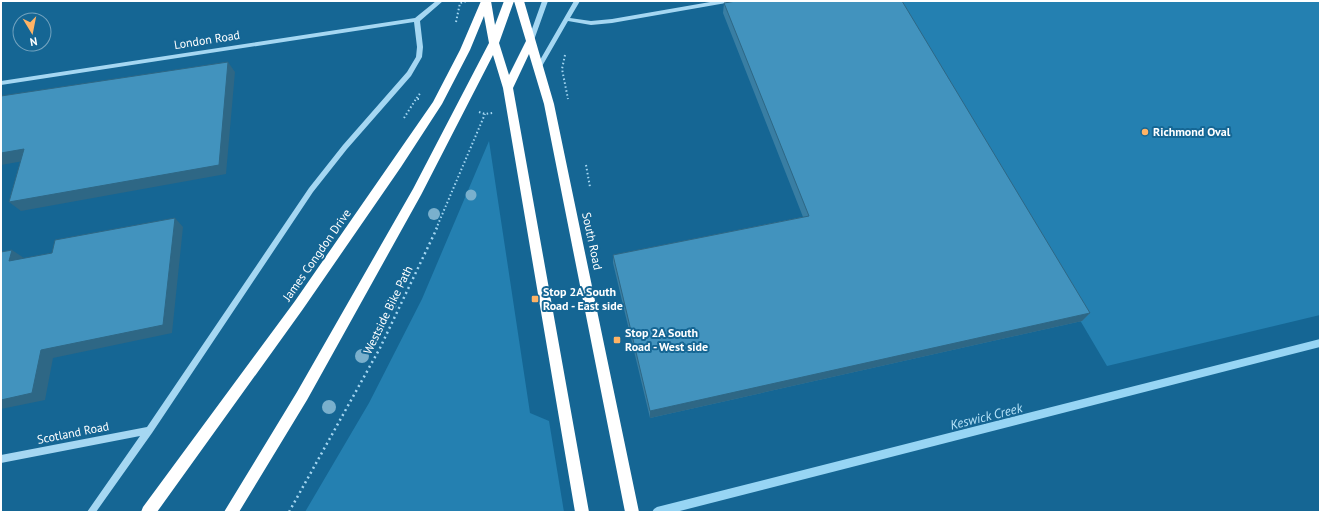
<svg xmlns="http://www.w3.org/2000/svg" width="1321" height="513" font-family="'PT Sans',sans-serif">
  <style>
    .green { fill: #2480b1 }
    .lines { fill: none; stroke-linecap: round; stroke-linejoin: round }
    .stream { fill: #97d5f4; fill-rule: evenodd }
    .path-far1 { stroke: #a5d7f2; stroke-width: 2; stroke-dasharray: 1.5 2.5; stroke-linecap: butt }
    .path { stroke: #a5d7f2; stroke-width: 2.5; stroke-dasharray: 2 3.5; stroke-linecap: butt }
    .minor { fill: #a5d7f2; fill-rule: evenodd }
    .highway { fill: #fff; fill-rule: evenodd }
    .tree { fill: #7ab0cd }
    .wall { fill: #397ea3 }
    .shaded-wall { fill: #2e6785 }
    .building { fill: #4293be; stroke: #2e6785 }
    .poi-dot { fill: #ffb365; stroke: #156694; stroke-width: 1.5 }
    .labels { text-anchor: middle; stroke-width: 4; stroke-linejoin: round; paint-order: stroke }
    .street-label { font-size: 12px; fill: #fff; stroke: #156694 }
    .poi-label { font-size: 12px; font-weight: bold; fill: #fff; stroke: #156694; text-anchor: start }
    .water-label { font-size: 13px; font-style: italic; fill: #b5e2f8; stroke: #156694 }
  </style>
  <rect width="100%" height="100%" fill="#156694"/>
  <path class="green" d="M892,1H1320V315L1107,366Z
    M489,141L530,413L549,421L564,512H305L369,403L422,299Z"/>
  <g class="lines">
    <path class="stream" d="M1320,339V347L676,512H652L654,509L657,507Z"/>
    <path class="path-far1" d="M456,22L460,3L467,1
      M565,55L562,69L568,99
      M419,99H416L421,92
      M479,112L485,114L493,113
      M404,118L416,99
      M586,165L590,187
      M436,229L485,114"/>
    <path class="path" d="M289,512L380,348L437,228"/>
    <path class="minor" d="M436,1H443L420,21L423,47L422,57L411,76L347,149L313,192L152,433L96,512H87L140,436L1,463V455L147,427L309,188L343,145L407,72L416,57L417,47L414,22L1,85V81L415,18Z
      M542,1H548L534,40L531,42L529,41L528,40Z
      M574,1H580L570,18L591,21L612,19L716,1H729L726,3L612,23L591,25L568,21L541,68H537L536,67Z"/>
    <path class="highway" d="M481,1H491L495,25L504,1H514L499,43L509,75L526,41L514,1H524L554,104L639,512H625L544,104L529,54L513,88L589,512H575L503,88L493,55L421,195L307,400L239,512H224L297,392L413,189L489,43L484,16L470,50L442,104L401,167L303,309L157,512H141L143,507L295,301L433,102L460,50Z"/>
  </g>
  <g class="tree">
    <circle cx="471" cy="195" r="5.5"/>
    <circle cx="434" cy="214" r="6"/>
    <circle cx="391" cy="304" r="6"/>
    <circle cx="362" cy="356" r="7"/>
    <circle cx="329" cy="407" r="7"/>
  </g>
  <path class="wall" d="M724,3L1090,313L1082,321L650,418L613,263V255L803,217L723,13Z"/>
  <path class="shaded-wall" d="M228,62L235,72L226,174L21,211L9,202Z
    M24,149L35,159L1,165V153Z
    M175,218L183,227L172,333L53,358L45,400L1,409V400L41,350Z
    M12,250L24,258L9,261Z
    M1090,313L1082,321L650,418V411Z"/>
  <path class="building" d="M736,1H902L1090,313L650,411L613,255L809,216L724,3Z
    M228,62L219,165L9,202L24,149L1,153V96Z
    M175,218L163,325L41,350L32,393L1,400V252L12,250L9,261L52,253L55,240Z"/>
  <g class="poi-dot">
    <circle cx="1145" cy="132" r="4"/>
    <rect x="531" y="295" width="8" height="8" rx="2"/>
    <rect x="613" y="336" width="8" height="8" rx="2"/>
  </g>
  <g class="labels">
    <g class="street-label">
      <text transform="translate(207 40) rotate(-9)" y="4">London Road</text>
      <text transform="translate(592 241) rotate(78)" y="4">South Road</text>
      <text transform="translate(317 255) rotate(-55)" y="4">James Congdon Drive</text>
      <text transform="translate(388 310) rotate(-64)" y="4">Westside Bike Path</text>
      <text transform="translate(73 433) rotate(-11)" y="4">Scotland Road</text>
    </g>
    <g class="poi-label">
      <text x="1153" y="136">Richmond Oval</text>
      <text x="543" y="296">Stop 2A South<tspan x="543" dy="14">Road - East side</tspan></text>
      <text x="625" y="337">Stop 2A South<tspan x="625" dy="14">Road - West side</tspan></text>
    </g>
    <g class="water-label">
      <text transform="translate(986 416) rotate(-14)" y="5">Keswick Creek</text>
    </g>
  </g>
  <rect width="1321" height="513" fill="none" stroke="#ffffff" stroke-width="4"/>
  <g transform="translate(32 32) rotate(170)"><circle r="19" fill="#156694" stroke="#73a3bf"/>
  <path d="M0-3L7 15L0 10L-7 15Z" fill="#ffb365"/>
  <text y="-6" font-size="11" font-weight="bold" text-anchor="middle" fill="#ffffff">N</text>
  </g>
</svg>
